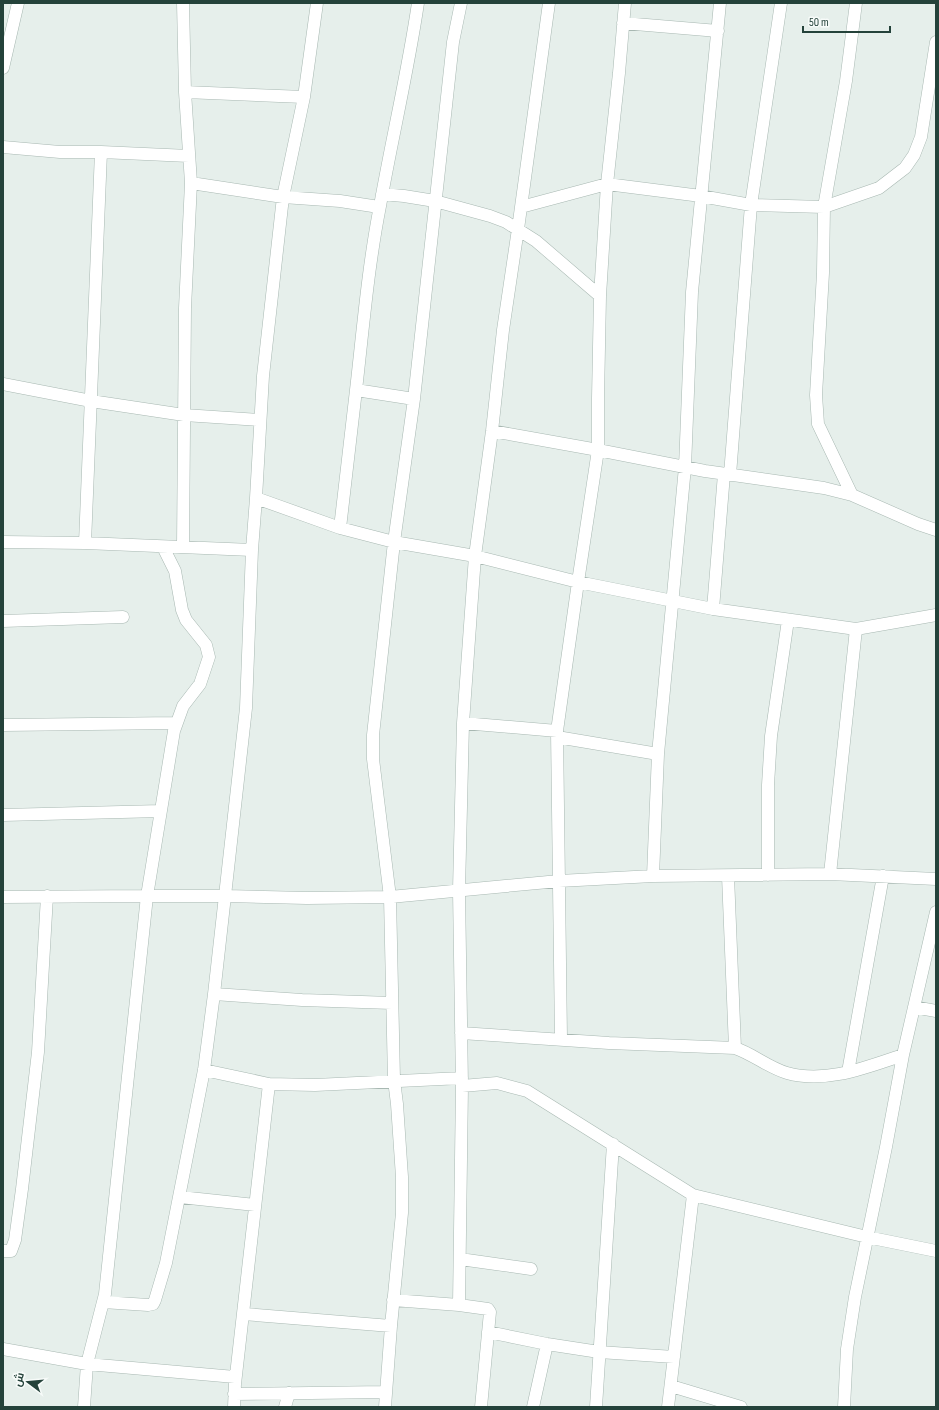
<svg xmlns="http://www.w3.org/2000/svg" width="939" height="1410" font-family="'Sofia Sans Condensed',Cairo,sans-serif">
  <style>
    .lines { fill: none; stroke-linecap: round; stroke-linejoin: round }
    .minor-casing { stroke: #a8b8b2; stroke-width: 13 }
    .minor { stroke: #fff; stroke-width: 12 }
  </style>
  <rect width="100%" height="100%" fill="#e6efeb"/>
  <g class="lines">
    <defs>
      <path id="minor" d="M183,3L185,92L191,183L185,308L183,547
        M856,3L846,81L824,207L879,188L905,168L914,155L921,137L936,42
        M623,23L718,31
        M3,68L18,3
        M185,92L304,97
        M3,147L60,152H101L189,156
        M191,183L283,197L340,201L379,207
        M382,194L404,196L435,201L490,216L506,222L536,241L600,296
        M521,207L607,184L701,196L751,205L824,207L823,273L816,395L818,424L852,495L918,524L936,530
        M3,384L91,401L184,415L260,420
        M356,390C363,329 368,267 380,206C392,138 408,71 418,3
        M492,431L598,450L705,471L824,488L852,495
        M730,475L751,205L781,3
        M256,498L340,528L394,542L475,556L578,582L713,609L856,629L830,874
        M340,528L356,390L414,399
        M3,542L85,543L252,550
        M85,543L101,152
        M713,609L724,474
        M3,621L123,617
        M856,629L936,615
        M463,723L557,731
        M3,725L177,723
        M557,737L658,754
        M3,815L161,811
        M768,875V785L771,736L788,620
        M653,876L658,754L685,467L692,292L720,3
        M728,876L735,1048
        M3,897L147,896H226L307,898L390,897L559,881L653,876L830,874L936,879
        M214,994L302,1000L392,1003
        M914,1007L936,1011
        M461,1033L609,1043L735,1048C753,1054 769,1068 787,1073C826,1084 867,1067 903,1055
        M561,1039L557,731L578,582L598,450V398L600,296L607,184L619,73L625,3
        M204,1070L269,1084L315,1085L462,1078
        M848,1072L883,876
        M462,1086L497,1083L527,1091L693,1195L867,1237L936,1251
        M180,1197L255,1205
        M3,1251H11L15,1240L22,1189L38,1052L47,896
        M460,1259L531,1269
        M393,1300L459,1305L488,1309L490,1312L481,1407
        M103,1302L148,1305L153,1304L155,1300L166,1263L204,1070L214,994L246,708L252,550L256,498L263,376L283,197L304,97L317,3
        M459,1305L462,1086L459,890L463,723L475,556L492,431L503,330L518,229L549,3
        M243,1314L391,1326
        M488,1332L547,1344L599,1352L674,1357
        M3,1349L87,1364L235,1377
        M671,1386L741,1407
        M234,1394L386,1392
        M84,1407L87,1364L105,1294L147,896L174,731L183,706L200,684L209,657L206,645L186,620L182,610L175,571L163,547
        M234,1407L235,1384L269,1084
        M285,1407L289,1393
        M385,1407L391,1326L402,1213V1177L397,1104L394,1080L390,897L373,759V735L394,542L414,399L453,42L461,3
        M533,1407L547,1344
        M596,1407L613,1144
        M668,1407L693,1195
        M844,1407L847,1349L855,1297L886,1147L903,1055L936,912"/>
    </defs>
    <use href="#minor" class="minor-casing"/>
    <use href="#minor" class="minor"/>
  </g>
  <rect width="939" height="1410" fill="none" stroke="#24423a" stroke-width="8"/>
  <g transform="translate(28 1382) rotate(286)" stroke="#f7fbf9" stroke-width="3" paint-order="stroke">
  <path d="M0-3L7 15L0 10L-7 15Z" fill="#24423a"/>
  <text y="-6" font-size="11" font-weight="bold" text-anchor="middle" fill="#24423a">ش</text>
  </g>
  <path d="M803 26v6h87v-6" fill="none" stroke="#24423a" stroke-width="2"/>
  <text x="809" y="26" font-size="12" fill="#24423a" stroke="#f7fbf9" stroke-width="3" paint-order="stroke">50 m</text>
</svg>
